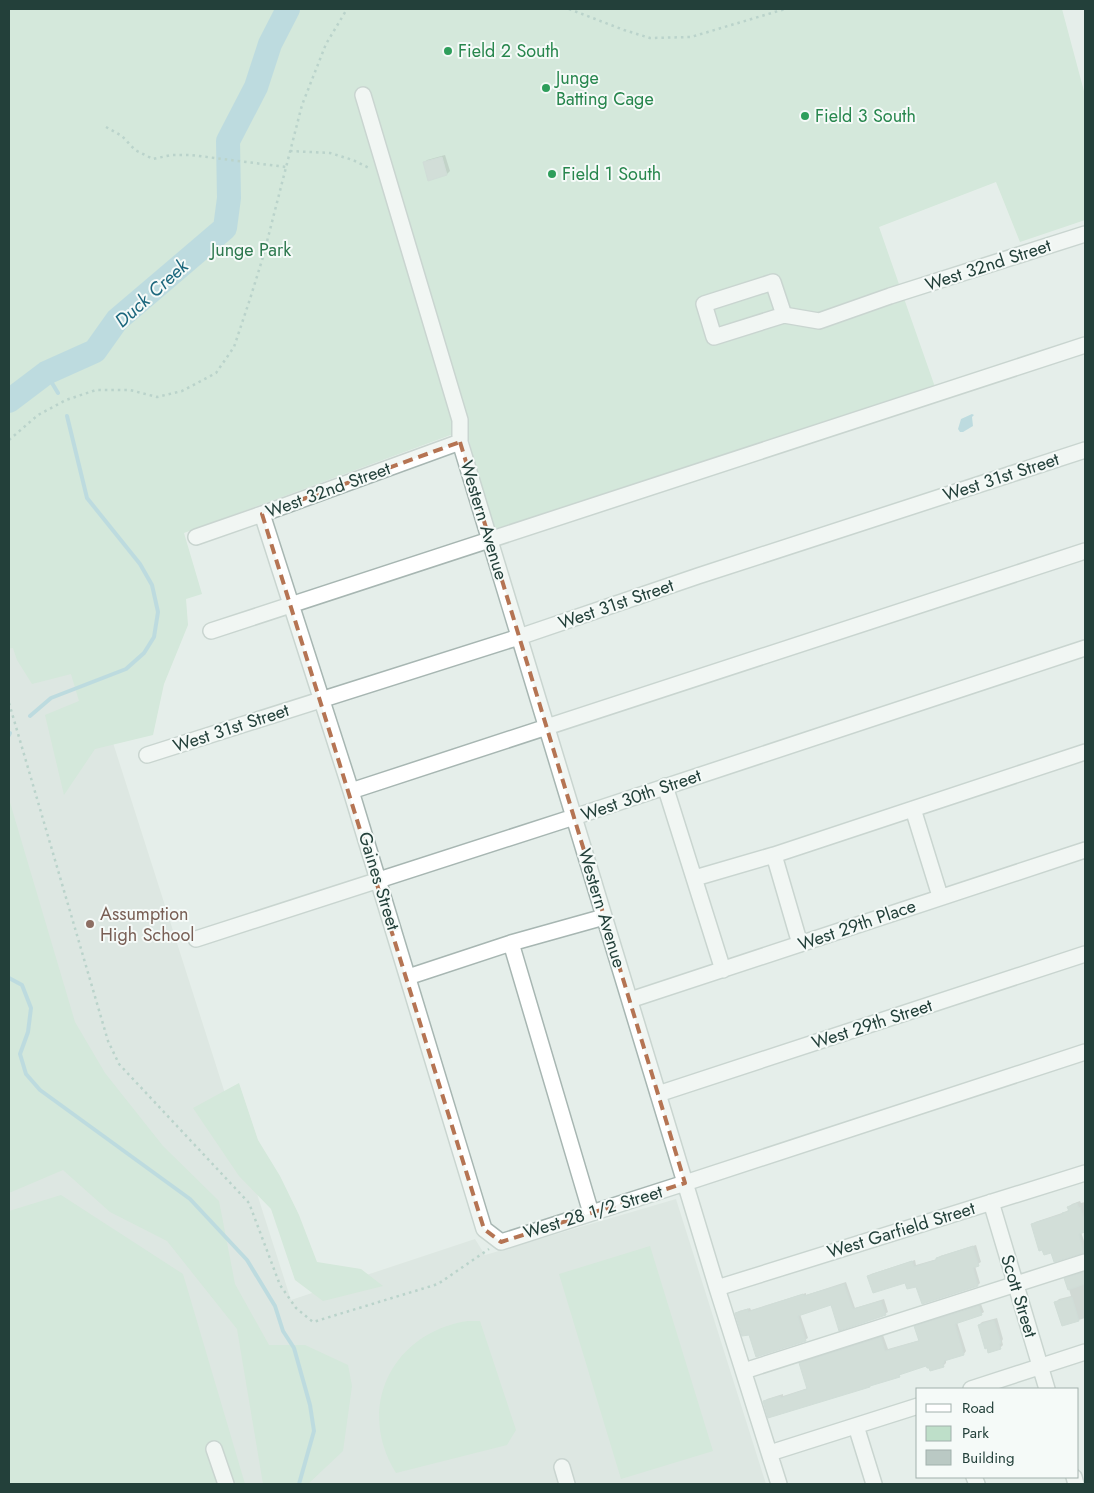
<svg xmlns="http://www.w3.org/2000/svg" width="1094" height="1493" font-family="Jost,sans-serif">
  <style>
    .built { fill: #d3ded9 }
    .green { fill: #bedfc9 }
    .water { fill: #8dc4d3 }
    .shadow { fill: #0003 }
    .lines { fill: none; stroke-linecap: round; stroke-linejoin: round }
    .stream { stroke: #8dc4d3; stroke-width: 4 }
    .river { stroke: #8dc4d3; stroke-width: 24 }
    .building { fill: #bac9c4; stroke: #b7c8c2 }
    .minor-casing { stroke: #a7b6b2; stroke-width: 18 }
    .path { stroke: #85b2a6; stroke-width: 2.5; stroke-dasharray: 2.5 4; stroke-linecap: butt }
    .minor { stroke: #fff; stroke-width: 15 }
    .marked { fill: none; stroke: #b57453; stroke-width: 4; stroke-dasharray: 10 6; stroke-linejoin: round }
    .leisure-dot { fill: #2e9e5b; stroke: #f5faf8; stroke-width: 2 }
    .education-dot { fill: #8d6e63; stroke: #f5faf8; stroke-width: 2 }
    .labels { text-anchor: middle; stroke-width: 4; stroke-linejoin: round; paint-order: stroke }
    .leisure-label { font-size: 18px; fill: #27864d; stroke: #f5faf8; text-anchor: start }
    .park-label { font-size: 18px; fill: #2d784e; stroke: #f5faf8 }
    .street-label { font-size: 18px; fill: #23403a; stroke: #f5faf8 }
    .education-label { font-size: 18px; fill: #785e54; stroke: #f5faf8; text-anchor: start }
    .water-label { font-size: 19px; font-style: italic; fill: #1c677d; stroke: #f5faf8 }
  </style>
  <rect width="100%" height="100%" fill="#e5eeea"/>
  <path class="built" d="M77,630L291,1300L475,1239L485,1255L676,1199L766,1484H9V649Z"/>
  <path class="green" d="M9,9H1062L1085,95V220L1020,242L996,182L879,227L935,387L489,539L467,429L184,533L202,594L186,599L188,625L164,684L153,735L95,749L64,795L45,715L79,701L71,674L32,684L17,660L13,648L9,649Z
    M9,799L75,1022L105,1073L163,1146L219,1201L235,1284L269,1345H305L348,1365L352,1386L343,1451L308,1484H263L237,1329L167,1241L110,1212L63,1170L9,1193Z
    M239,1083L258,1140L280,1176L299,1215L317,1262L361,1269L383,1286L323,1301L295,1280L271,1209L239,1176L193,1108Z
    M61,1195L183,1274L245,1484H9V1211Z
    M650,1246L713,1451L621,1479L559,1274Z
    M468,1321H480L516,1430L507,1445L396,1473C355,1407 393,1332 468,1321Z"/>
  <path class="water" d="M972,414L974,415L972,417L973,426L963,432H960L958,429L961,419Z"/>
  <path class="shadow" d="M445,155L450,171L447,174L424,163L427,160Z
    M1080,1201L1081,1203L1085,1202V1230L1081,1232L1085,1244V1250L1055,1260L1052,1251L1032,1225L1035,1222L1065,1212L1070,1209L1069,1207L1072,1204Z
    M976,1245L981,1262L975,1266L980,1283L978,1285L906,1281L869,1276L871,1274L915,1260L916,1265L937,1259L940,1256Z
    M1085,1270V1318L1063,1325L1056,1302L1059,1299L1071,1296L1066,1279L1069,1276Z
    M846,1282L855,1308L884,1299L888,1312L885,1314L840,1329L831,1303L800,1314L808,1338L805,1340L749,1333L736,1314L739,1311L750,1308L751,1310L806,1293V1295Z
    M981,1304L984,1312L981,1314L957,1322L966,1351L964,1354L946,1359V1363L943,1366L927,1365L902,1373L899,1376L765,1401L767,1399L783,1394V1396L808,1388L800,1364L803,1361L883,1335L888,1349L920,1340L916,1327L918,1324Z
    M997,1318L1003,1339L1002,1341L1003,1345L1000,1348L979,1325L982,1322Z"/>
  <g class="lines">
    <path class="stream" d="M46,373L58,393
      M30,716L51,698L126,669L144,653L154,637L158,612L152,585L140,564L87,498L67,416
      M9,735L10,733
      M9,978L22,985L31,1008L28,1032L20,1054L26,1074L40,1090L190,1199L247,1260L275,1306L283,1331L294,1348L310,1405L314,1431L299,1484"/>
    <path class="river" d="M9,401L46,373L95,351L117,320L225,228L229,198L228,141L256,87L270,44L288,9"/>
  </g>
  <path class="building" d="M442,157L447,175L428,181L423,162Z
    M1077,1203L1079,1208L1080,1207L1085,1222V1232L1079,1234L1084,1253L1054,1262L1051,1253L1044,1255L1042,1250L1039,1251L1031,1224L1063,1214L1062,1213L1069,1211L1067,1207Z
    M973,1246L979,1266L973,1268L978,1286L922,1304L916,1287L907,1289L905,1283L873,1293L867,1276L912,1261L914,1267L936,1260V1258Z
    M1085,1272V1284L1068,1290L1064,1278Z
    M844,1284L853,1309L881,1301L886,1315L839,1331L831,1305L798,1316L806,1341L756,1357L749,1335L742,1336L735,1313L748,1309V1312L803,1294L804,1296Z
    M1072,1297L1079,1321L1062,1326L1054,1302Z
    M979,1306L982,1315L955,1324L964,1355L944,1361V1363H943L944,1367L930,1371L929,1368H927L926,1366L899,1375L900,1377L870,1386V1387L768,1418L763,1401L780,1396L781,1398L807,1389L799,1363L881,1337L885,1351L919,1341L914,1326Z
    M994,1320L1001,1343L999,1344L1001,1349L988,1353L987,1348L985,1349L978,1325Z"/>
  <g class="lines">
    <defs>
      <path id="minor" d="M363,95L460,420V442L717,1288L779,1484
        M784,315L714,337L704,304L773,282L784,315L819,321L890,296L1085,234
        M262,514L351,791L484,1229L501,1242L685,1183L1085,1052
        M196,537L262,514L460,442
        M211,631L1085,345
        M147,755L519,637L698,576L1085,450
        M665,786L723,970
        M351,791L1085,551
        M913,809L940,896
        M774,855L800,944
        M695,878L774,855L1085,752
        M196,939L574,817L1085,648
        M511,943L591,1213
        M408,977L511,943L604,917
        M630,1000L1085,850
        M658,1094L1085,954
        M991,1202L1047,1389
        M717,1288L1085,1173
        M744,1371L1085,1262
        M971,1389L1085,1352
        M856,1426L874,1484
        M214,1449L226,1484
        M770,1453L918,1406
        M562,1467L567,1484
        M974,1477L977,1484
        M1074,1477L1076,1484"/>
    </defs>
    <use href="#minor" class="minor-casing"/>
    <path class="path" d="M569,9L624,30L650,38L691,37L785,9
      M106,127L122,136L135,150L153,159L171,155H191L286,167
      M290,151L330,153L353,160L371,169
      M9,440L38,415L66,400L96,390H130L157,397L182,391L216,373L234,347L250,299L263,257L302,105L326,44L347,9
      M9,703L108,1041L119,1064L249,1203L280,1285L296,1308L313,1322L438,1284L489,1249"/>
    <use href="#minor" class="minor"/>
  </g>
  <path d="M0 0H1094V1493H0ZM460,442L685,1183L501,1242L484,1229L262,514Z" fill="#e5eeea" fill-opacity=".55" fill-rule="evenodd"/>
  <path class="marked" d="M460,442L685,1183L501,1242L484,1229L262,514Z"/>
  <g class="leisure-dot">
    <circle cx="448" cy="51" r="5"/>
    <circle cx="546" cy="88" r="5"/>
    <circle cx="805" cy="116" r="5"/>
    <circle cx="552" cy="174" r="5"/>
  </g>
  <circle class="education-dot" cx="90" cy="924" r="5"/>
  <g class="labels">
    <g class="leisure-label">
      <text x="458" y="57">Field 2 South</text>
      <text x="556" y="84">Junge<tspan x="556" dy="21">Batting Cage</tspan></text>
      <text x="815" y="122">Field 3 South</text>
      <text x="562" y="180">Field 1 South</text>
    </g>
    <g class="park-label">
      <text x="251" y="256">Junge Park</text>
    </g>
    <g class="street-label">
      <text transform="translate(988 265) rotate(-18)" y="6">West 32nd Street</text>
      <text transform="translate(1001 477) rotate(-18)" y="6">West 31st Street</text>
      <text transform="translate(328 490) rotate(-20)" y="6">West 32nd Street</text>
      <text transform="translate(484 520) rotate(73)" y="6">Western Avenue</text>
      <text transform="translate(616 604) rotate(-19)" y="6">West 31st Street</text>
      <text transform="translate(231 728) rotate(-18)" y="6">West 31st Street</text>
      <text transform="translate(641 795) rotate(-19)" y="6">West 30th Street</text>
      <text transform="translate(379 881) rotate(73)" y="6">Gaines Street</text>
      <text transform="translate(602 908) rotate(73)" y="6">Western Avenue</text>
      <text transform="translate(857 925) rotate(-19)" y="6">West 29th Place</text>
      <text transform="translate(872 1024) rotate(-18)" y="6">West 29th Street</text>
      <text transform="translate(593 1212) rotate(-17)" y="6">West 28 1/2 Street</text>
      <text transform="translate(901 1230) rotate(-17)" y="6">West Garfield Street</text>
      <text transform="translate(1019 1296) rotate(73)" y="6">Scott Street</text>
    </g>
    <g class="education-label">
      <text x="100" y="920">Assumption<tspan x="100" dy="21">High School</tspan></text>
    </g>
    <g class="water-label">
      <text transform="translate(151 293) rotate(-42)" y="7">Duck Creek</text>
    </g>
  </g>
  <rect width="1094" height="1493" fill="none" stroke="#23403a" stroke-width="20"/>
  <rect x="916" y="1388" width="162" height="90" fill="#f5faf8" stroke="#a1b0ac"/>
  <rect x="926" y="1404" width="25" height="8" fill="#ffffff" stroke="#a1b0ac"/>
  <text x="962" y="1413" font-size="15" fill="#23403a">Road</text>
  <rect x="926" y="1426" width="25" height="15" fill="#bedfc9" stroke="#a1b0ac"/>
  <text x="962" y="1438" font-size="15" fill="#23403a">Park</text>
  <rect x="926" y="1450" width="25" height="15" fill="#bac9c4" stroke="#a1b0ac"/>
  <text x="962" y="1463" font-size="15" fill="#23403a">Building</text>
</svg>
